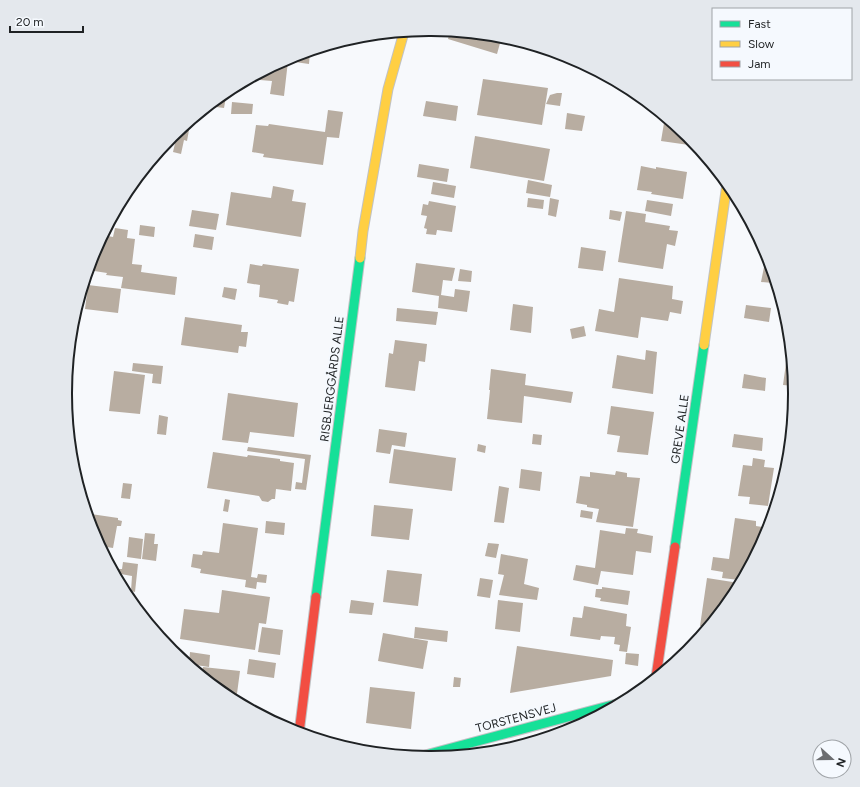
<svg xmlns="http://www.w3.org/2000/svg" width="860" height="787" font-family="Figtree,sans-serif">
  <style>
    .building { fill: #b8ada1 }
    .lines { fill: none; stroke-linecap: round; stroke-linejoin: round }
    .fast-casing { stroke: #c0c2c5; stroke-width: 11 }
    .slow-casing { stroke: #c0c2c5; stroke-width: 11 }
    .jam-casing { stroke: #c0c2c5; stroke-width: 11 }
    .fast { stroke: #16e098; stroke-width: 9 }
    .slow { stroke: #ffcf43; stroke-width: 9 }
    .jam { stroke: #f24e42; stroke-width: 9 }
    .labels { text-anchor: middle; stroke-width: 4; stroke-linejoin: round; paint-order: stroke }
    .street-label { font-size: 12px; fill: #1f2224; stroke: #f5f9fe }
    .rim { fill: none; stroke: #1f2224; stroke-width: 2 }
  </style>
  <rect width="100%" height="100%" fill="#f7f9fc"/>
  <path class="building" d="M450,31L501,36H502L497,54L448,39Z
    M310,51L309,64L288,61L284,96L270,94L272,81L260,80V73L291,57Z
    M483,79L548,88L542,125L477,115Z
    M245,81L244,89L233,88Z
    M557,93H562L560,106L546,104L550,95Z
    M221,96L226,97L224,108L216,107L218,99Z
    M426,101L458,106L456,121L423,116Z
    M232,102L253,104L252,114H231Z
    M328,110L343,112L339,138L327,137L323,165L263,157L264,154L252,152L256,125L268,126L269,124L325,132Z
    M567,113L585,116L582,131L565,129Z
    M665,117L688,136L696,146L661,141Z
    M182,128L189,130L187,141L184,140L181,154L173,152L176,139L171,138Z
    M475,136L550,149L544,181L470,168Z
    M419,164L449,169L447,182L417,177Z
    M641,166L656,169V167L687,172L683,199L651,194L652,192L637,190Z
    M528,180L552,185L550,197L526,193Z
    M433,182L456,186L454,198L431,194Z
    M273,186L294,190L292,201L306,203L301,237L226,225L231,192L271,198Z
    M528,198L544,200L543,209L527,207Z
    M550,198L559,200L556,217L548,215Z
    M647,200L673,204L671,216L645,211Z
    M429,201L456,206L452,232L437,230L436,235L426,234L427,229L424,228L427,216L421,215L423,204L428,205Z
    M192,210L219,214L216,230L189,226Z
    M610,210L622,212L620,221L609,219Z
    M626,211L646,214L645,222L670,226L669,230L678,231L675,246L667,244L663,269L618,262Z
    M140,225L155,227L154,237L139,235Z
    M115,228L128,230L127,238L135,239L132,264L142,265L141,272L177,277L175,295L121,288L123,277L106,275L107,273L88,270L93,254L103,235L113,237Z
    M195,234L214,237L212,250L193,247Z
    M581,247L606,251L603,271L578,268Z
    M416,263L455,268L452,281L443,280L441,295L454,297L455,289L470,291L467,312L438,308L439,296L412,292Z
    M250,264L262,266L263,264L299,269L294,302L289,301L288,305L277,303L278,300L259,297L260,285L247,283Z
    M764,267L771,268L774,277L773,283L761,282Z
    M460,269L472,271L471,282L458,281Z
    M619,278L673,286L672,299L683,301L681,314L670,312L668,321L641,317L638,338L595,331L599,309L614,312Z
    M88,285L121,289L118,313L85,309Z
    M224,287L237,289L235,300L222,297Z
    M513,304L533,307L531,333L510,330Z
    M78,305H80L76,341L73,340L72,347H70L73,322Z
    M746,305L771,308L769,322L744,318Z
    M397,308L438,312L436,325L396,321Z
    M185,317L242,325L241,332H248L246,347L239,346L238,353L181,345Z
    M584,326L586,336L572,339L570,329Z
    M395,340L427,344L425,362L419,361L415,391L385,387L389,353L393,354Z
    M646,350L657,352L653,394L612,388L617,355L645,360Z
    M133,363L163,366L161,384L152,383L153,374L132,371Z
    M786,363L792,364L794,386L783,385Z
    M491,369L526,374L525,385L573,392L571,403L524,396L522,423L487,419L490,390H489Z
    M114,371L145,375L140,414L109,411Z
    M744,374L766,378L765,391L742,388Z
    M228,393L298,403L294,437L250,432L248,443L222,440Z
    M611,406L654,412L648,455L617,452L620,436L607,434Z
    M159,415L168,417L166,435L157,434Z
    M379,429L407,433L405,447L392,445L390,454L376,452Z
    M533,434L542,435L541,445L532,444Z
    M734,434L763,438L762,451L732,447Z
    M478,444L486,446L485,453L477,451Z
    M248,447L311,455L306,490L295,489L296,482L302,483L305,459L247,451Z
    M394,449L456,458L452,491L389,483Z
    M213,452L247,457L248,455L280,459V461L294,463L291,491L276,489L275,499H272L268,502L262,501L259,496L207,488Z
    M753,458L765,460L764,467L774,468L768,506L749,504L750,497L738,496L743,465L752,466Z
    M521,469L542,472L540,491L519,488Z
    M616,471L627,473V477L640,478L633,527L596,522L599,509L587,507V505L576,503L580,476L590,477V472L615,475Z
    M123,483L132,484L130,499L121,498Z
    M499,486L509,488L504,523L494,522Z
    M225,499L230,500L228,512L223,511Z
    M374,505L413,509L409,540L371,536Z
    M581,510L593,512L592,519L580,517Z
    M91,514L118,518V520L122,521L121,526H117L113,548L100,546L93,533L89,519L90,520Z
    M735,518L756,521V526L768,528L745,574H740L739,580L722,578L723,572L711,570L713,557L729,559Z
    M266,521L285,523L284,535L265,533Z
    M223,523L258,528L251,577L257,578L258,574L267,575L266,583L257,582L256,589L245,587L246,580L200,573L201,569L191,567L193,554L202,555L203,551L219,553Z
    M626,528L638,529L637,533L653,536L651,553L636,551L633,575L601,571L598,585L573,580L576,565L595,568L600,530L625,534Z
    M145,533L155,534L154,544H158L156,561L142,559Z
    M129,537L143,539L141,559L127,557Z
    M488,543L499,544L496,558L485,556Z
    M501,554L528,559L524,584L539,588L537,600L499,595L504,575L498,574Z
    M123,562L138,564L135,592L131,591L132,576L115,573V569H122Z
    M387,570L422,574L418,606L383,602Z
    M480,578L493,580L490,598L477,596Z
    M707,578L739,583L733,596L708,626H700Z
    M602,587L630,591L628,605L600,601L601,598L595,597L596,589H602Z
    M222,590L270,597L266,624L259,623L255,650L180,639L184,609L219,613Z
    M351,600L374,603L372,615L349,613Z
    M498,600L523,603L520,632L495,629Z
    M584,606L627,614L626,626L631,627L627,652L619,651L620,645L614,644L615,637L601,636L600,640L570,636L573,617L582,618Z
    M262,627L283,630L280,655L258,652Z
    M415,627L448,631L447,642L414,638Z
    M383,633L428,641L423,669L378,661Z
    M517,646L613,660L611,676L510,693Z
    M190,652L210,655L209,667L189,664Z
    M626,653L639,654L638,666L625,664Z
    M249,659L276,663L274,678L247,674Z
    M203,667L240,671L236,701L227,696L202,676Z
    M454,677L461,678L460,687H453Z
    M370,687L415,692L411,729L366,723Z"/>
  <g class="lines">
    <defs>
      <path id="fast" d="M675,547L704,345
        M316,597L360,258
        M418,757L620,703"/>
      <path id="slow" d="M360,258L363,231L388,89L404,32
        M704,345L727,184"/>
      <path id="jam" d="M656,677L675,547
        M299,733L316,597"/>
    </defs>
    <use href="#fast" class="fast-casing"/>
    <use href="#slow" class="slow-casing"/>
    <use href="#jam" class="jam-casing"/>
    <use href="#fast" class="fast"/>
    <use href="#slow" class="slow"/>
    <use href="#jam" class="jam"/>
  </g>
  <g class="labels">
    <g class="street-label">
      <text transform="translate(332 379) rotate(-83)" y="4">RISBJERGGÅRDS ALLE</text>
      <text transform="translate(680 429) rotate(-82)" y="4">GREVE ALLE</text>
      <text transform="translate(516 718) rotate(-15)" y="4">TORSTENSVEJ</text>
    </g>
  </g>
  <path d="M0 0H860V787H0ZM429 36H431A357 357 0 0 1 788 393V394A357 357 0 0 1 431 751H429A357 357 0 0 1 72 394V393A357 357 0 0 1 429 36Z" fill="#e4e8ed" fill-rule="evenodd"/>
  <path class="rim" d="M429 36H431A357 357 0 0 1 788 393V394A357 357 0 0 1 431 751H429A357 357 0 0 1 72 394V393A357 357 0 0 1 429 36Z"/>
  <rect x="712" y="8" width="140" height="72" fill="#f5f9fe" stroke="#9fa3a7"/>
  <rect x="720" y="21" width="20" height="6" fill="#16e098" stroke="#9fa3a7"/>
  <text x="748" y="28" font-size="12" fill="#1f2224">Fast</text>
  <rect x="720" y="41" width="20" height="6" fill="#ffcf43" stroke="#9fa3a7"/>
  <text x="748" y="48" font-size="12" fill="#1f2224">Slow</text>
  <rect x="720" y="61" width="20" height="6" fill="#f24e42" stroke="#9fa3a7"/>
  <text x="748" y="68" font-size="12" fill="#1f2224">Jam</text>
  <g transform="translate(832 759) rotate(111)"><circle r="19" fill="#f5f9fe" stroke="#9fa3a7"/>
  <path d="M0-3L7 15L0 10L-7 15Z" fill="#6b6d70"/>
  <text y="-6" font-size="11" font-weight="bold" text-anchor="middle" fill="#1f2224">N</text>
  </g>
  <path d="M10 26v6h73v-6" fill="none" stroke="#1f2224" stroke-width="2"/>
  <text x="16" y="26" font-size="12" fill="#1f2224" stroke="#f5f9fe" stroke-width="3" paint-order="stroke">20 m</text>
</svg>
